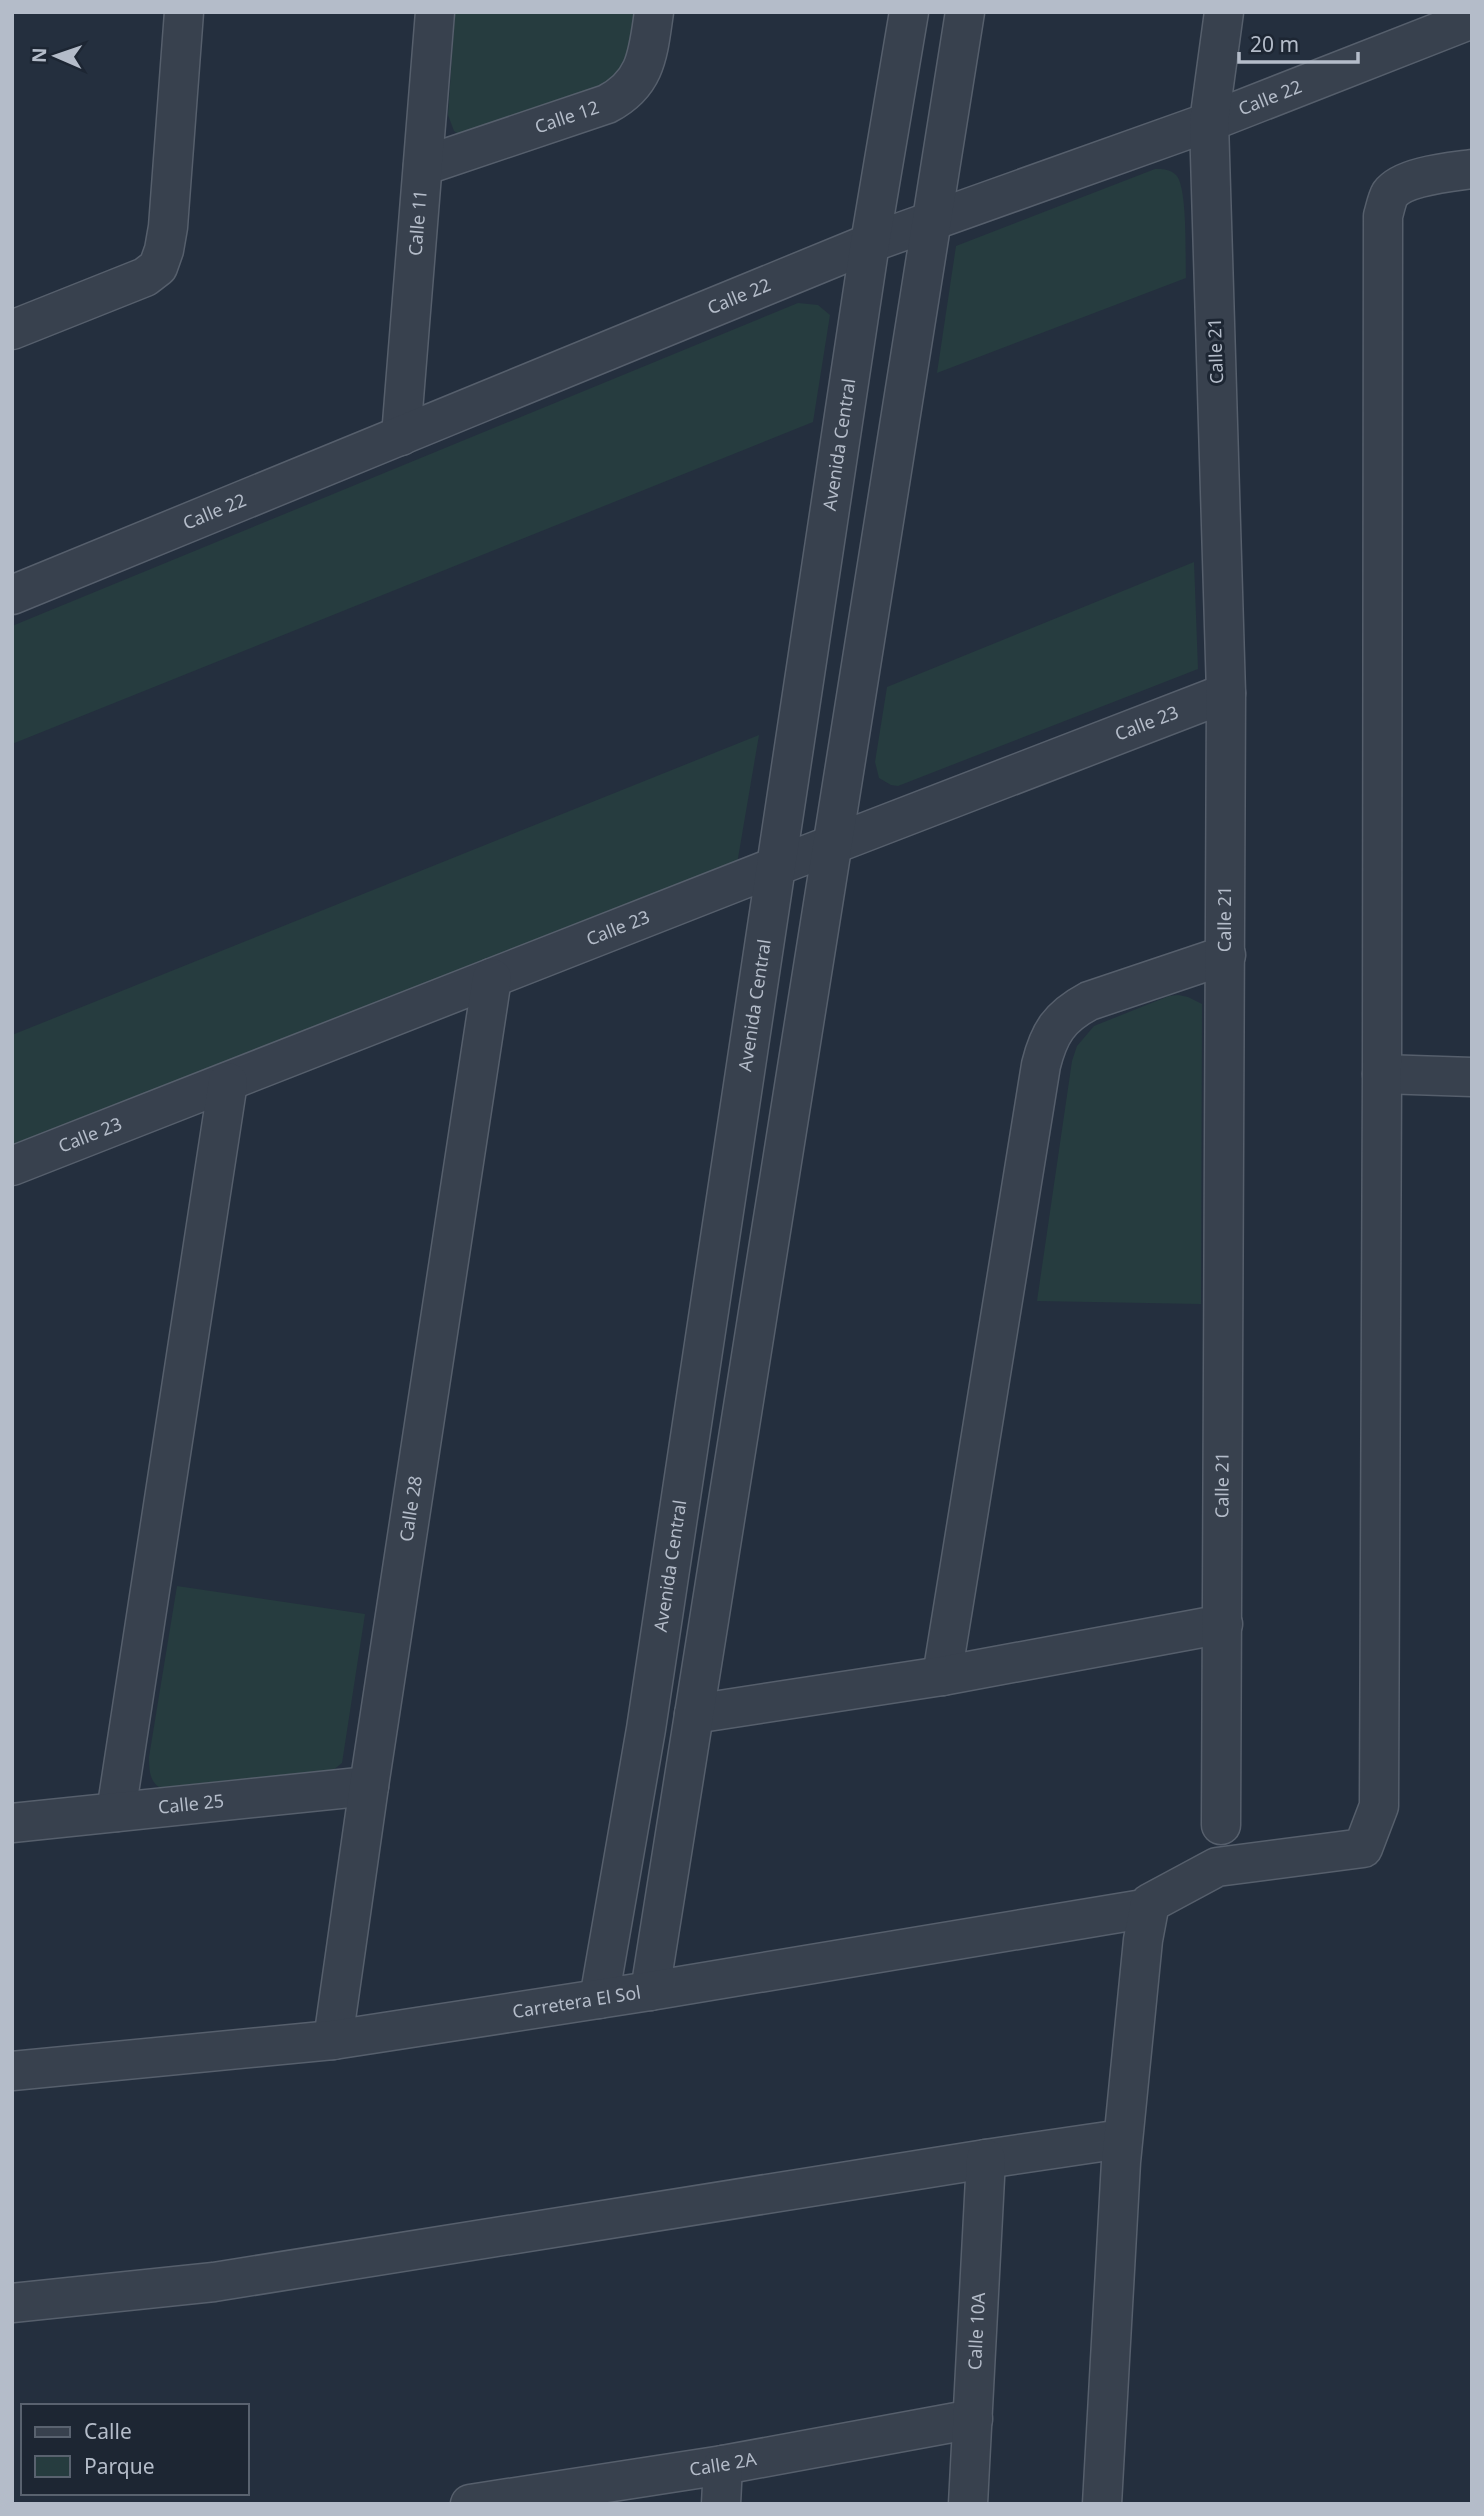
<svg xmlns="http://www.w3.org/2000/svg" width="1484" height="2516" font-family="'Noto Sans',sans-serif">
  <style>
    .green { fill: #263c3f }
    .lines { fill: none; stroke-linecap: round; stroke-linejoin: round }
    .minor-casing { stroke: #565f6c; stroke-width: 41 }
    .minor { stroke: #38414e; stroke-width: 38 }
    .labels { text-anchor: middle; stroke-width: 6; stroke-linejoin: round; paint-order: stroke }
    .street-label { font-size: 18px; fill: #b4bcc9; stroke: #1d2633 }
  </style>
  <rect width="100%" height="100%" fill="#242f3e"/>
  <path class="green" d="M455,12H642L621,84L461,136L454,131L448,115Z
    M1155,169C1162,169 1170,169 1176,175C1188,187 1185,258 1186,278L937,373L956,246Z
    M798,303L818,305L830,315L813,422L12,744V626Z
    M1194,562L1198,669L898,786L891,785L879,778L875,762L887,687Z
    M759,735L737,864L12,1156V1035Z
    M1178,995L1188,997L1202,1004L1201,1304L1037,1301L1072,1061L1077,1046L1094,1026L1169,996Z
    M177,1586L365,1614L342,1763L332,1771L165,1790C150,1785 149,1772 149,1757Z"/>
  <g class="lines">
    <defs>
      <g id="minor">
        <path id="s1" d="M423,166L607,104C647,83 648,53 654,12"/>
        <path d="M12,330L145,277L158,267L164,250L168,227L184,12"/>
        <path id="s2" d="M401,436L435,12"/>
        <path id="s3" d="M12,595L870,243L1209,122L1472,19"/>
        <path d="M1382,1074L1472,1077"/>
        <path id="s4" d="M12,1166L777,866L1226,693"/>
        <path d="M942,1676L1041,1065C1049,1033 1059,1017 1089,1001L1226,955"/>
        <path d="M694,1714L942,1676L1223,1624"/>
        <path d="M116,1812L228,1082"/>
        <path id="s5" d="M12,1823L369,1786"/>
        <path id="s6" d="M1221,1825L1226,693L1209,122L1224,12"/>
        <path d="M650,1991L965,12"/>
        <path id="s7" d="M599,1999L646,1729L870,243L909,12"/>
        <path id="s8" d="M333,2040L369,1786L492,978"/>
        <path id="s9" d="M12,2071L333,2040L650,1991L1137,1910"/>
        <path d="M12,2303L214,2282L986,2159L1108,2141"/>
        <path id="s10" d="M470,2504L723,2465L973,2419"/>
        <path d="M721,2504L723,2465"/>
        <path id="s11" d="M968,2504L986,2159"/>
        <path d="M1102,2504L1121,2162L1143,1940L1150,1903L1217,1867L1363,1848L1379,1806L1382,1074L1383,216C1385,209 1387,199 1390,194C1403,176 1451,172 1472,169"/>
      </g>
    </defs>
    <use href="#minor" class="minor-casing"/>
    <use href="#minor" class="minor"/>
  </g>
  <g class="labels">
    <g class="street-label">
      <text dy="6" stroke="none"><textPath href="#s3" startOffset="1353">Calle 22</textPath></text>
      <text dy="6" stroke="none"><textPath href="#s1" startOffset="152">Calle 12</textPath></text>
      <text dy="6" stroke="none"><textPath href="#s2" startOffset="214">Calle 11</textPath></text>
      <text dy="6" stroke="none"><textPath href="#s3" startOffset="786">Calle 22</textPath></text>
      <text transform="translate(1216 351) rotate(-92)" y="6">Calle 21</text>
      <text dy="6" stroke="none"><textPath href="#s7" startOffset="1573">Avenida Central</textPath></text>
      <text dy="6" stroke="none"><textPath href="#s3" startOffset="219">Calle 22</textPath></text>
      <text dy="6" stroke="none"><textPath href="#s4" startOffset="1218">Calle 23</textPath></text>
      <text dy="6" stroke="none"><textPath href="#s6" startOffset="906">Calle 21</textPath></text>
      <text dy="6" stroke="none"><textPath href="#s4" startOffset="651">Calle 23</textPath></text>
      <text dy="6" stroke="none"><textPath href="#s7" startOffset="1006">Avenida Central</textPath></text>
      <text dy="6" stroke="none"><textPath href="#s4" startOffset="84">Calle 23</textPath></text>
      <text dy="6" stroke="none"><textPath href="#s6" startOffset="340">Calle 21</textPath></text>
      <text dy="6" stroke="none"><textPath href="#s8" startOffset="537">Calle 28</textPath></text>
      <text dy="6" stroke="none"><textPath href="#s7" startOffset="439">Avenida Central</textPath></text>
      <text dy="6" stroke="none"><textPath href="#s5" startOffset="180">Calle 25</textPath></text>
      <text dy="6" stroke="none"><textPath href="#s9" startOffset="569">Carretera El Sol</textPath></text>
      <text dy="6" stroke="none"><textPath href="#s11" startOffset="173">Calle 10A</textPath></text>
      <text dy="6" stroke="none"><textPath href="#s10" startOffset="256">Calle 2A</textPath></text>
    </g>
  </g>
  <rect width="1484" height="2516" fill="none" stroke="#b4bcc9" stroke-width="28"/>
  <rect x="21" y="2404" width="228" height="91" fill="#1d2633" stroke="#59626f" stroke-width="2"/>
  <rect x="35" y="2427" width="35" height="10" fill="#38414e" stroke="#59626f" stroke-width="2"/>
  <text x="84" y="2439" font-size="21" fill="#b4bcc9">Calle</text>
  <rect x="35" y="2456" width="35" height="21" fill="#263c3f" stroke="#59626f" stroke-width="2"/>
  <text x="84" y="2474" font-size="21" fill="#b4bcc9">Parque</text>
  <g transform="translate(56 56) rotate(272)" stroke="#1d2633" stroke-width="5" paint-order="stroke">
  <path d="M0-5L12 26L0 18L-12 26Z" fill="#b4bcc9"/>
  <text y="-10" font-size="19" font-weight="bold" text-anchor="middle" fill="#b4bcc9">N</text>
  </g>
  <path d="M1239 52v10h119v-10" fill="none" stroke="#b4bcc9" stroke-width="3.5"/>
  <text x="1250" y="52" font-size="21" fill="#b4bcc9" stroke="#1d2633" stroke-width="5" paint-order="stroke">20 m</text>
</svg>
